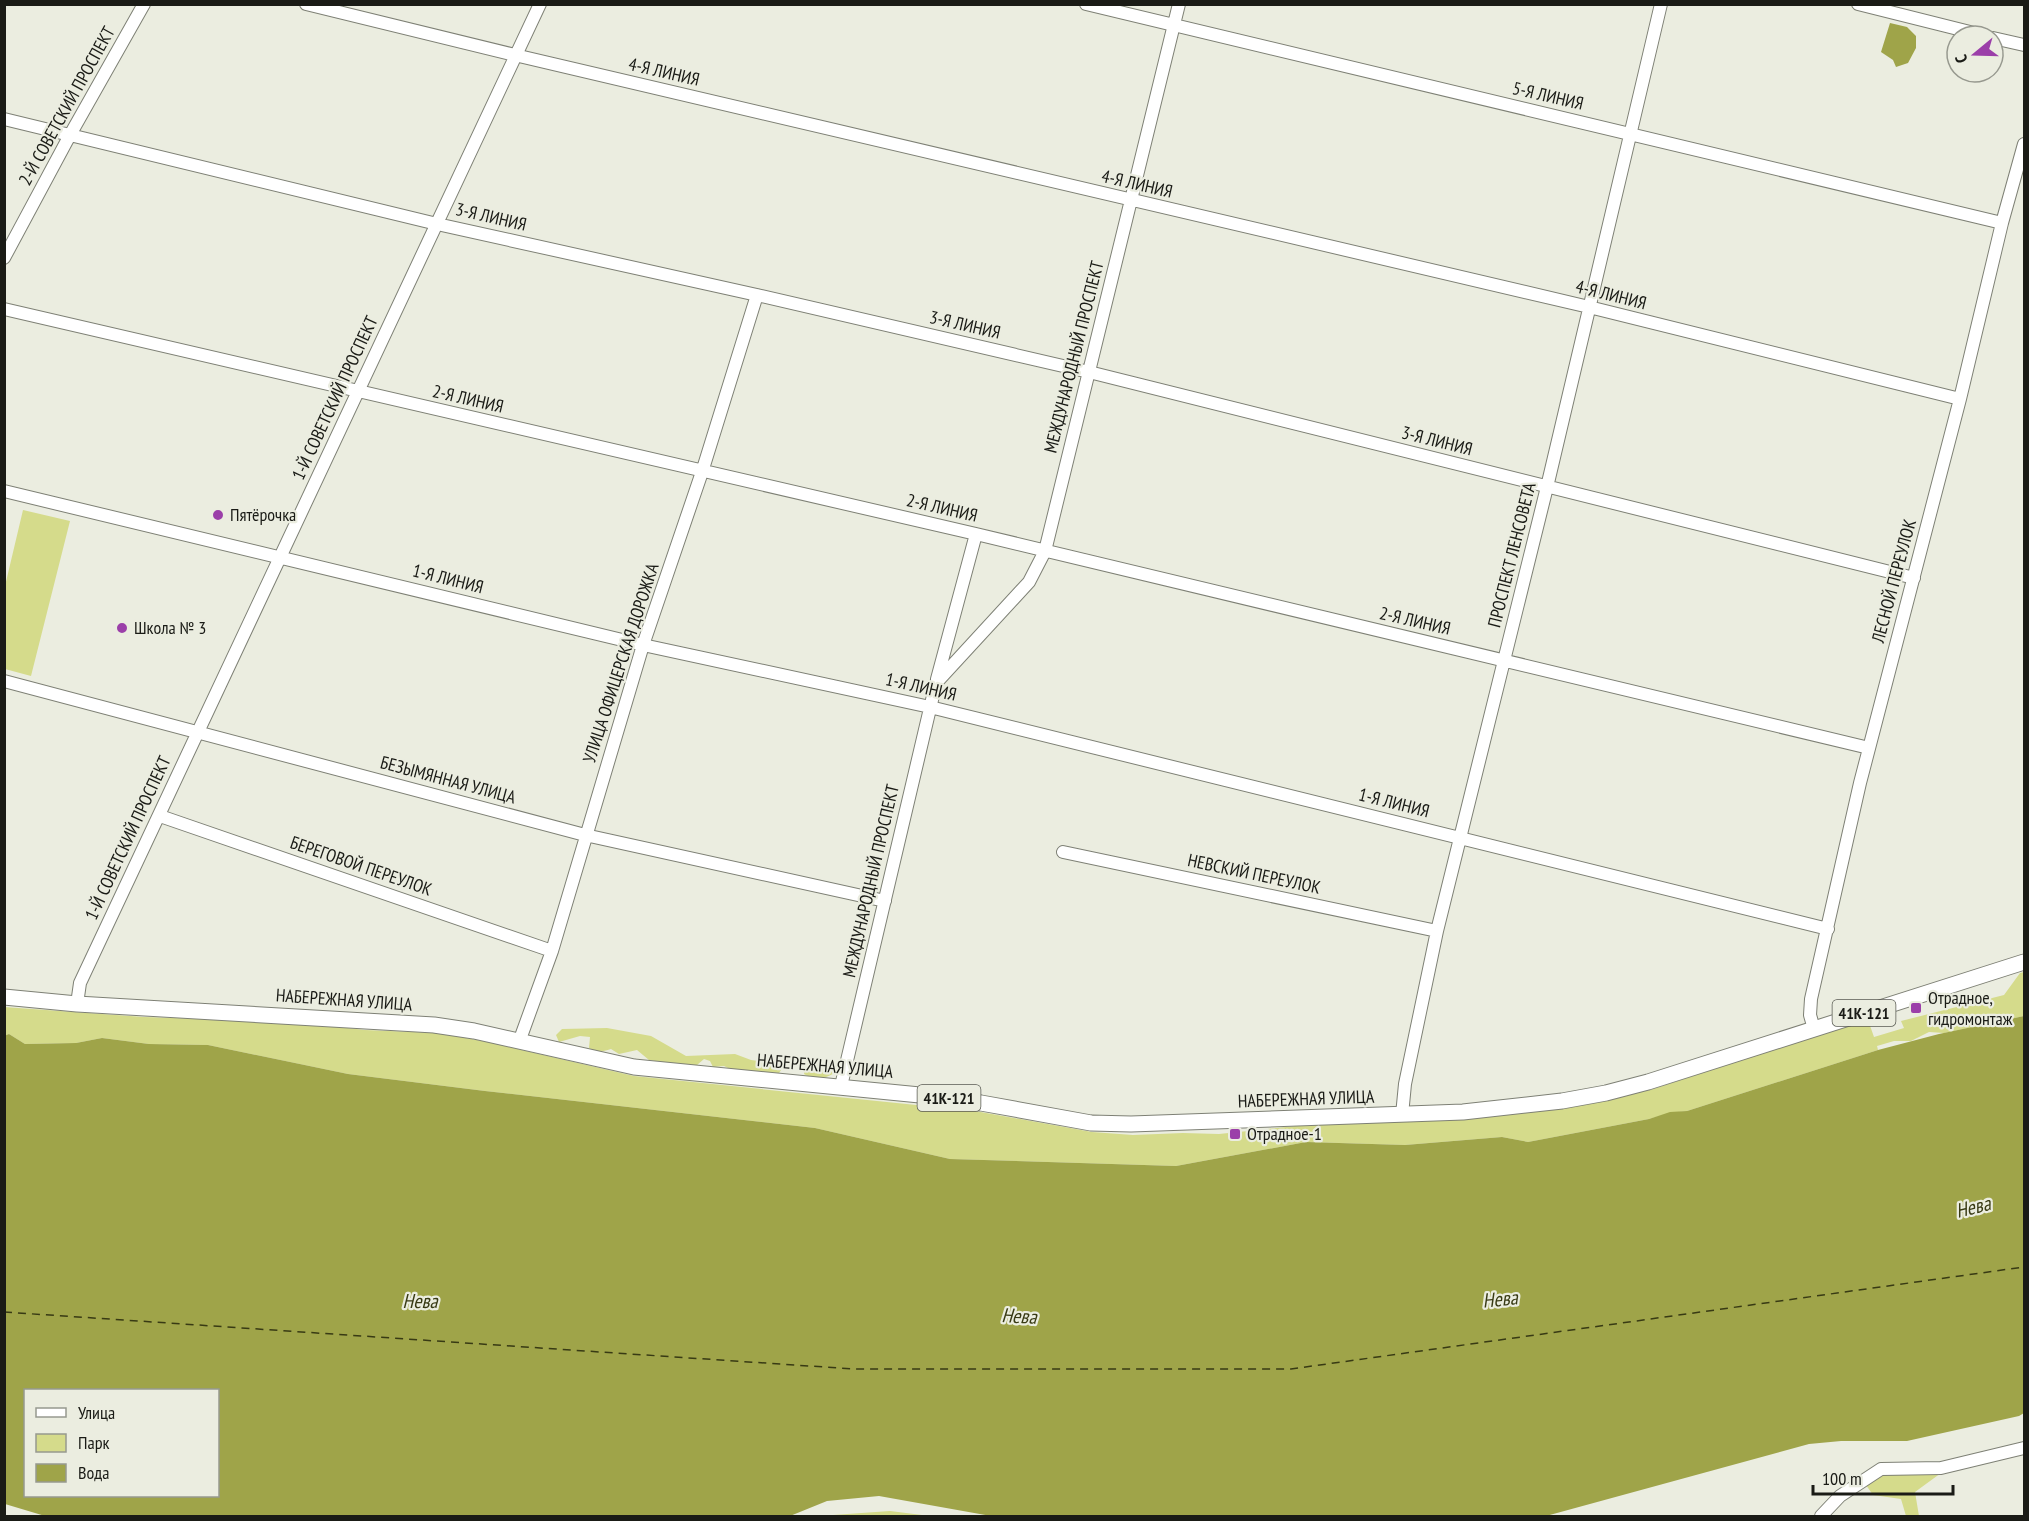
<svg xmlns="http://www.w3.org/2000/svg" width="2029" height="1521" font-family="'PT Sans Narrow',sans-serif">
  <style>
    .green { fill: #d5db8b }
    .water { fill: #9fa449; fill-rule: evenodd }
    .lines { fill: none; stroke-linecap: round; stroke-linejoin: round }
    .ferry { stroke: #383a14; stroke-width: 1.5; stroke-dasharray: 8 6; stroke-linecap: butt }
    .minor-casing { stroke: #7e8075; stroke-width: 14 }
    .major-casing { stroke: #7e8075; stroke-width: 17 }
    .minor { stroke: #fff; stroke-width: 12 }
    .major { stroke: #fff; stroke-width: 15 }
    .poi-dot { fill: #9b3fa9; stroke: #ebede0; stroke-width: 2 }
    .labels { text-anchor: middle; stroke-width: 4.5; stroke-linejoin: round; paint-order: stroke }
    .shield { fill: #ebede0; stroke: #595a53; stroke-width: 1.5 }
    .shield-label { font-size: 16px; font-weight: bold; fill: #1a1b16 }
    .street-label { font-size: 18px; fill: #1a1b16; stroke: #ebede0 }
    .poi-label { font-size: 18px; fill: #1a1b16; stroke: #ebede0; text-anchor: start }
    .water-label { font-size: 20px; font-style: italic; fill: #383a14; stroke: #ebede0 }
  </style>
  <rect width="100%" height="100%" fill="#ebede0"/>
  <path class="green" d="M23,510L70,521L31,676L5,669V586Z
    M2024,972V1016L1944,1033L1929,1032L1911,1041H1894L1877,1046L1878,1050L1687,1111L1670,1113L1649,1119L1528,1142L1502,1137L1405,1145L1306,1142L1176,1166L950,1159L815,1128L485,1091L348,1074L208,1045L149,1044L102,1038L76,1043L25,1044L9,1034L5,1036L4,1007L144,1017L295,1022L365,1030L438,1033L488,1042L634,1076L975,1111L1092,1132L1133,1135L1183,1133L1219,1134L1314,1124L1464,1119L1564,1108L1650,1090L1860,1021L1868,1020L1874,1037L1904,1028L1901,1021L2004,995L2020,973Z
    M607,1028L651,1036L686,1056L735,1054L751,1060L779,1064L781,1070L779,1073L732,1070L724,1066L713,1067L710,1061L704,1059L697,1065L686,1066L649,1060L637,1050L619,1054L611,1049C602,1052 596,1053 589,1048L590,1037L580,1036L559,1042L556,1035L562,1029Z
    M806,1062L831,1063L837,1071C826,1079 816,1082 804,1074Z
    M1941,1473L1915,1492L1919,1516H1906L1901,1499L1873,1495L1866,1485L1885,1474Z
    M890,1511L930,1516L833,1515Z"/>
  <path class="water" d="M1890,23L1907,27L1916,36V48L1908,63L1896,67L1893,60L1881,52Z
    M2024,1016V1413L2019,1416L1907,1441H1841L1809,1444L1546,1516H991L879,1496L827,1501L790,1516H45L5,1504L4,1036L9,1034L25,1044L76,1043L102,1038L149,1044L208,1045L348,1074L485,1091L815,1128L950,1159L1176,1166L1306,1142L1405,1145L1502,1137L1528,1142L1649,1119L1670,1112L1687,1111L1878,1050L1939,1034ZM26,1390H218V1496H26Z"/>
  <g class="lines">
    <path class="ferry" d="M4,1312L854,1369H1291L2024,1267"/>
    <defs>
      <path id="minor" d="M306,4L519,56L1589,307L1960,399
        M1086,4L2002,223
        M1858,4L1986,36
        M1993,38L2024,45
        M4,119L437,224L757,295L1089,372L1914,578
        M4,258L70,135L144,4
        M4,309L976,534L1869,748
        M4,491L643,645L930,707L1828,929
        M937,679L976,534
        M4,681L585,835L885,901
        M160,816L552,951
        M1063,852L1437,931
        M77,1004L80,983L540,4
        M1814,1029L1810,1015L1811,999L1860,783L1960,399L2002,223L2024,144
        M519,1042L552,951L643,645L702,472L757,295
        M841,1086L936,683L1029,582L1045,551L1179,4
        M1402,1115L1405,1084L1437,931L1547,487L1661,4
        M1821,1516L1840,1496L1881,1469L1941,1468L2024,1448"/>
      <path id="major" d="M4,997L77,1004L434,1025L474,1031L634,1067L930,1096L981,1103L1091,1123L1131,1124L1463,1112L1562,1101L1606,1093L1648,1082L2024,962"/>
    </defs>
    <use href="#minor" class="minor-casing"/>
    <use href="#major" class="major-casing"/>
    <use href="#minor" class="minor"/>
    <use href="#major" class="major"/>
  </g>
  <g class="poi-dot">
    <circle cx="218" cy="515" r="6"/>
    <circle cx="122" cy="628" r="6"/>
    <rect x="1910" y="1002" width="12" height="12" rx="3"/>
    <rect x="1229" y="1128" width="12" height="12" rx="3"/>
  </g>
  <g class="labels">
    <g class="shield">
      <rect x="1832.5" y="1000" width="63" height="26" rx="4.5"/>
      <rect x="917.5" y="1085" width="63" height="26" rx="4.5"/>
    </g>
    <g class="shield-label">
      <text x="1864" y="1019">41К-121</text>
      <text x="949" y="1104">41К-121</text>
    </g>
    <g class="street-label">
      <text transform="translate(664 72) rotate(13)" y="6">4-Я ЛИНИЯ</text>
      <text transform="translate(1548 96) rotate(13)" y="6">5-Я ЛИНИЯ</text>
      <text transform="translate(67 106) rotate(-61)" y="6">2-Й СОВЕТСКИЙ ПРОСПЕКТ</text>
      <text transform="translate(1137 184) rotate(13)" y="6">4-Я ЛИНИЯ</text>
      <text transform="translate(491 217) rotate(13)" y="6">3-Я ЛИНИЯ</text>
      <text transform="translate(1611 295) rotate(14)" y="6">4-Я ЛИНИЯ</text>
      <text transform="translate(965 325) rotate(13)" y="6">3-Я ЛИНИЯ</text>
      <text transform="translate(1074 357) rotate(-76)" y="6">МЕЖДУНАРОДНЫЙ ПРОСПЕКТ</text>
      <text transform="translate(335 398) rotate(-65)" y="6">1-Й СОВЕТСКИЙ ПРОСПЕКТ</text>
      <text transform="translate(468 399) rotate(13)" y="6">2-Я ЛИНИЯ</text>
      <text transform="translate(1437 441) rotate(14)" y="6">3-Я ЛИНИЯ</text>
      <text transform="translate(942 508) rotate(13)" y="6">2-Я ЛИНИЯ</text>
      <text transform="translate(1512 555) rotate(-76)" y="6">ПРОСПЕКТ ЛЕНСОВЕТА</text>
      <text transform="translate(448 579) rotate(14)" y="6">1-Я ЛИНИЯ</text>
      <text transform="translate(1894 581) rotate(-75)" y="6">ЛЕСНОЙ ПЕРЕУЛОК</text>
      <text transform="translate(1415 621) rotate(13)" y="6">2-Я ЛИНИЯ</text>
      <text transform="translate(621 663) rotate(-72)" y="6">УЛИЦА ОФИЦЕРСКАЯ ДОРОЖКА</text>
      <text transform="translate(921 687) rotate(13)" y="6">1-Я ЛИНИЯ</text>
      <text transform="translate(448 780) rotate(15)" y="6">БЕЗЫМЯННАЯ УЛИЦА</text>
      <text transform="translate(1394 803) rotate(14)" y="6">1-Я ЛИНИЯ</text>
      <text transform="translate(128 838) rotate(-65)" y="6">1-Й СОВЕТСКИЙ ПРОСПЕКТ</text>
      <text transform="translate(361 866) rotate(19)" y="6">БЕРЕГОВОЙ ПЕРЕУЛОК</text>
      <text transform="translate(1254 874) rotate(12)" y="6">НЕВСКИЙ ПЕРЕУЛОК</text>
      <text transform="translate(871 881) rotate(-77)" y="6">МЕЖДУНАРОДНЫЙ ПРОСПЕКТ</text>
      <text transform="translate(344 1000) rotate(4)" y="6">НАБЕРЕЖНАЯ УЛИЦА</text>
      <text transform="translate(825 1066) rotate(5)" y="6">НАБЕРЕЖНАЯ УЛИЦА</text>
      <text transform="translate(1306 1099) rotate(-2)" y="6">НАБЕРЕЖНАЯ УЛИЦА</text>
    </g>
    <g class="poi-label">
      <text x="230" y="521">Пятёрочка</text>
      <text x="134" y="634">Школа № 3</text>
      <text x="1928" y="1004">Отрадное,<tspan x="1928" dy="21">гидромонтаж</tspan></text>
      <text x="1247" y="1140">Отрадное-1</text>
    </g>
    <g class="water-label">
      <text transform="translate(1973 1207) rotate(-14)" y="7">Нева</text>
      <text transform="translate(1500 1299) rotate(-6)" y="7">Нева</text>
      <text x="420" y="1308">Нева</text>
      <text transform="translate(1019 1316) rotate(3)" y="7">Нева</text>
    </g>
  </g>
  <rect width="2029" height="1521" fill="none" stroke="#1a1b16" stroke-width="12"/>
  <rect x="24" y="1389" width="195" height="108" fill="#ebede0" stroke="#97998f" stroke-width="1.5"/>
  <rect x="36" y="1408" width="30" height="9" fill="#ffffff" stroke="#97998f" stroke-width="1.5"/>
  <text x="78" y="1419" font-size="18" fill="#1a1b16">Улица</text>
  <rect x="36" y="1434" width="30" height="18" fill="#d5db8b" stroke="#97998f" stroke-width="1.5"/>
  <text x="78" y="1449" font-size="18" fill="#1a1b16">Парк</text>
  <rect x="36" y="1464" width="30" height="18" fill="#9fa449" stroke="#97998f" stroke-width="1.5"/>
  <text x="78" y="1479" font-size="18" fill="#1a1b16">Вода</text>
  <g transform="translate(1975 54) rotate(251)"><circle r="28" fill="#ebede0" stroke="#97998f" stroke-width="1.5"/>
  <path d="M0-4.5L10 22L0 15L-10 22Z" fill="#9b3fa9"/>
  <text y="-9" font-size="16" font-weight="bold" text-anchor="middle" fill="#1a1b16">С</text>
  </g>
  <path d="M1813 1485v9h140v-9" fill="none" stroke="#1a1b16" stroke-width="3"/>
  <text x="1822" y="1485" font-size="18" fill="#1a1b16" stroke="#ebede0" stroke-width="4.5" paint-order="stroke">100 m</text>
</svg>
